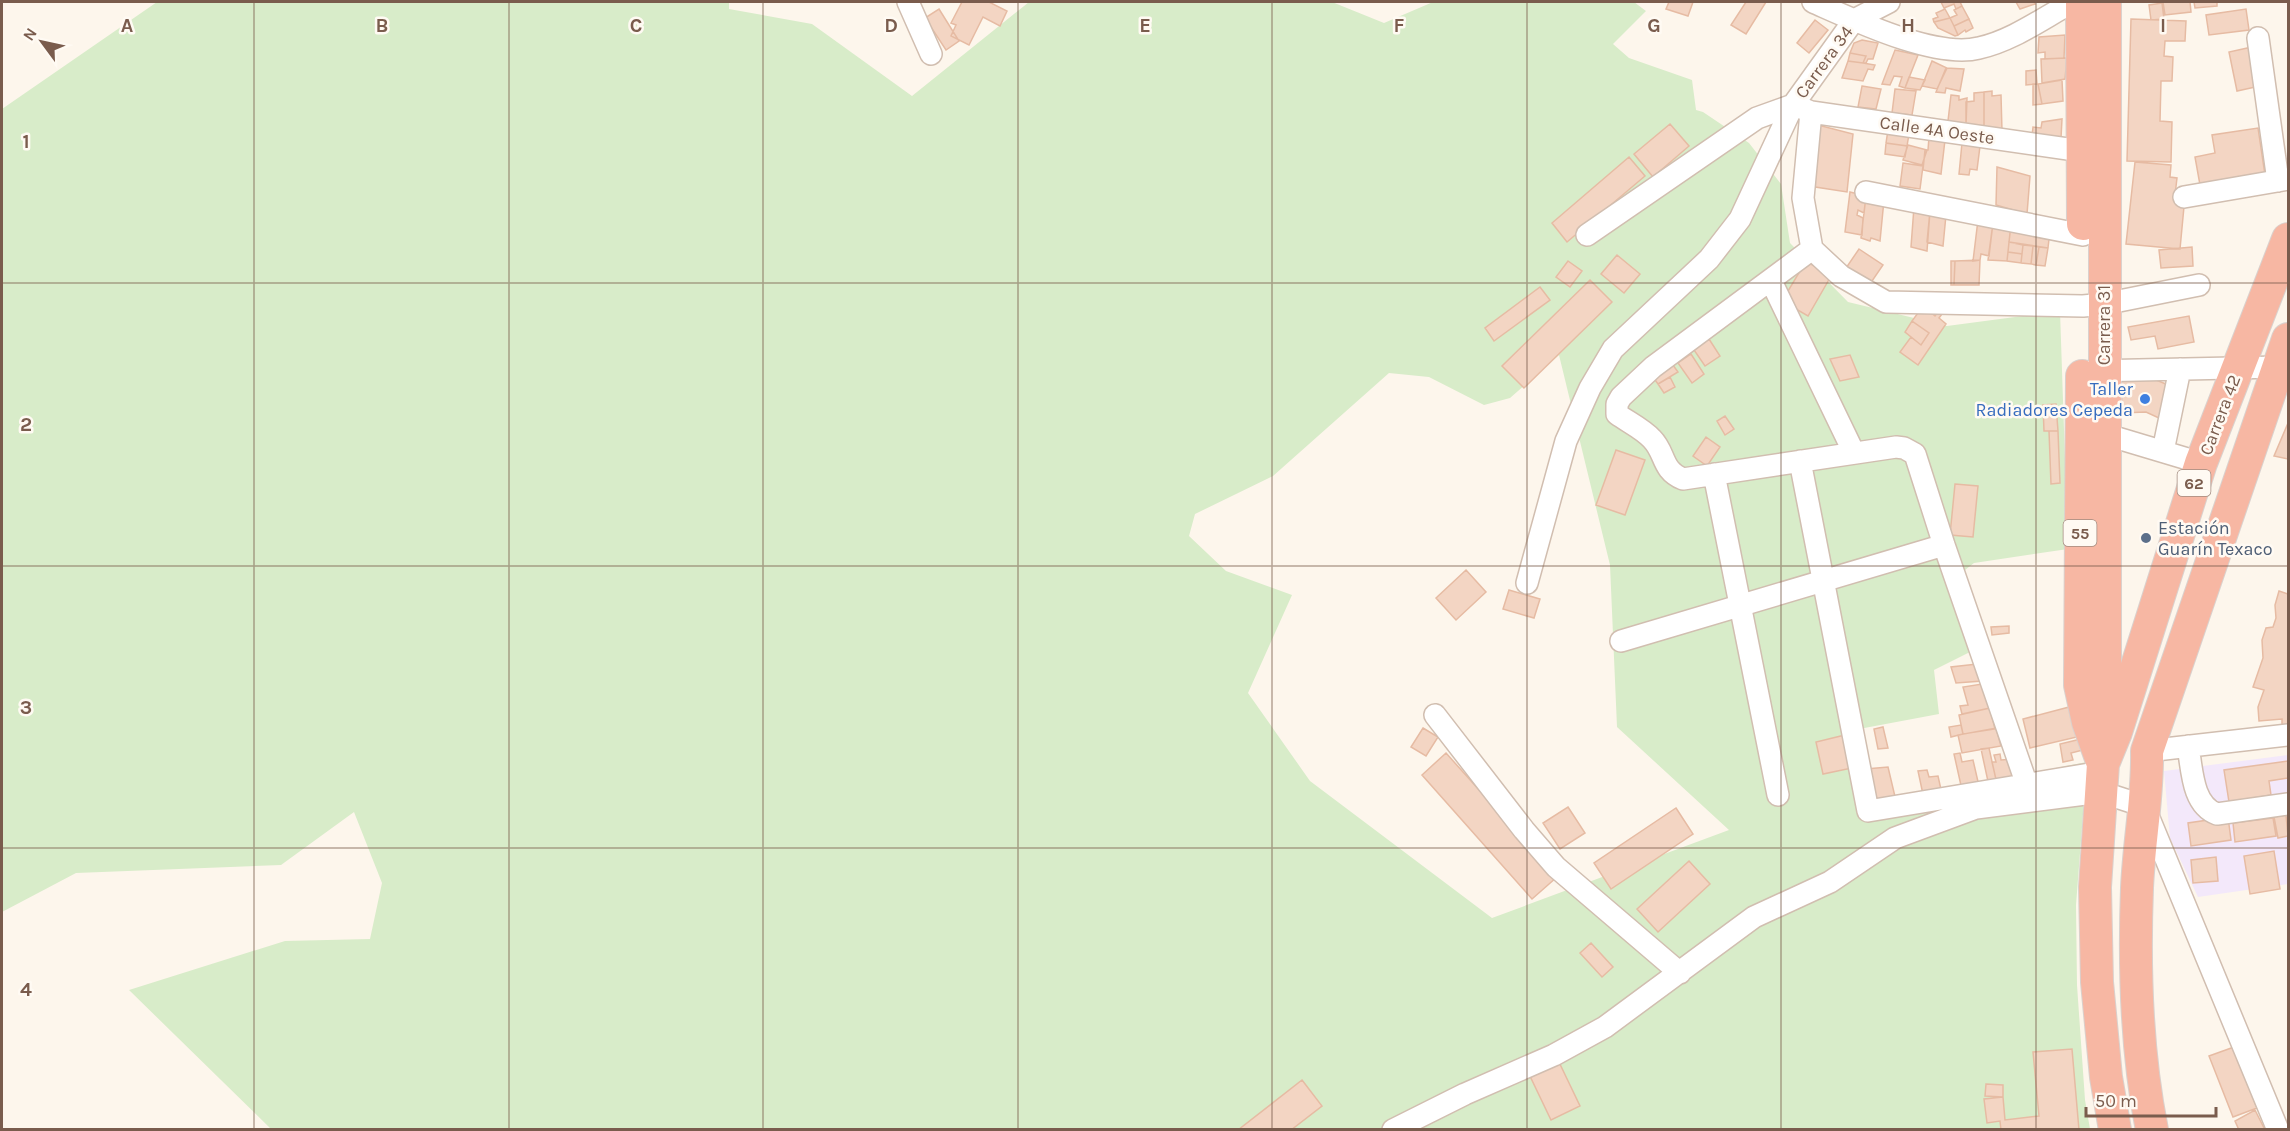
<svg xmlns="http://www.w3.org/2000/svg" width="2290" height="1131" font-family="Karla,sans-serif">
  <style>
    .education { fill: #f3e8fa }
    .green { fill: #d8ecc9; fill-rule: evenodd }
    .building { fill: #f3d5c3; stroke: #e6bba3; stroke-width: 1.5 }
    .lines { fill: none; stroke-linecap: round; stroke-linejoin: round }
    .minor-casing { stroke: #d1beb0; stroke-width: 24 }
    .highway-casing { stroke: #dad1cd; stroke-width: 34 }
    .minor { stroke: #fff; stroke-width: 21 }
    .highway { stroke: #f7b7a3; stroke-width: 32 }
    .grid { fill: none; stroke: #7a5c4d; stroke-width: 1.5; stroke-opacity: 0.55 }
    .shop-dot { fill: #3f7fe0; stroke: #fffaf3; stroke-width: 2 }
    .service-dot { fill: #5c6f8a; stroke: #fffaf3; stroke-width: 2 }
    .labels { text-anchor: middle; stroke-width: 5; stroke-linejoin: round; paint-order: stroke }
    .shield { fill: #fffaf3; stroke: #a28b7f; stroke-width: 1.5 }
    .shield-label { font-size: 16px; font-weight: bold; fill: #7a5c4d }
    .street-label { font-size: 18px; fill: #7a5c4d; stroke: #fffaf3 }
    .shop-label { font-size: 18px; fill: #366cbe; stroke: #fffaf3; text-anchor: end }
    .service-label { font-size: 18px; fill: #4e5e75; stroke: #fffaf3; text-anchor: start }
    .grid-label { font-size: 20px; text-anchor: middle; font-weight: bold; fill: #7a5c4d; stroke: #fffaf3; stroke-width: 5; stroke-linejoin: round; paint-order: stroke }
  </style>
  <rect width="100%" height="100%" fill="#fdf6ec"/>
  <path class="education" d="M2288,755V884L2198,897L2170,838L2164,771Z"/>
  <path class="green" d="M157,2H729V9L812,24L912,96L1029,2H1332L1384,23L1433,2H1634L1646,11L1613,44L1629,58L1692,80L1696,110L1703,112L1749,143L1781,184L1790,243L1848,302L1947,326L2060,311L2068,549L1974,563L1956,577L1978,648L1934,670L1939,714L1859,729L1870,803L2087,762L2076,905L2077,985L2085,1100L2090,1129H271L129,990L285,941L370,939L382,883L354,812L281,865L76,873L2,912V109ZM1559,355L1610,565L1617,727L1729,830L1492,918L1310,781L1248,693L1292,595L1226,571L1189,536L1195,514L1273,476L1389,373L1429,377L1484,405L1510,398Z"/>
  <path class="building" d="M962,2H989L1007,11L1000,26L983,17L969,45L951,36L956,25L951,23Z
    M1669,2H1693L1688,16L1666,9Z
    M1746,2H1766L1746,34L1731,25Z
    M1941,2H1960L1962,6L1956,9L1954,4L1944,8Z
    M2016,2H2034L2035,4L2020,9Z
    M2163,2H2190L2191,12L2165,15Z
    M2194,2H2217V6L2195,8Z
    M2162,3L2164,19L2151,20L2149,5Z
    M1962,6L1969,19L1954,26L1950,18L1957,15L1954,10Z
    M939,9L959,41L946,50L925,18Z
    M1945,9L1950,18L1934,22L1933,19L1938,17L1936,13Z
    M2246,9L2249,30L2209,35L2206,15Z
    M1950,18L1954,26L1958,35L1955,36L1938,28L1934,22Z
    M1969,19L1973,28L1966,32L1965,30L1958,35L1954,26Z
    M2131,19L2186,21L2185,41H2165L2164,56L2173,57L2172,81H2161L2160,121L2172,122L2171,162L2127,161Z
    M1815,20L1828,30L1809,53L1797,43Z
    M2065,35L2064,58L2045,59V52L2038,53L2039,37Z
    M1862,40L1878,43L1873,59H1868L1866,63H1863L1866,56L1850,53L1854,43Z
    M2252,47L2260,86L2237,91L2229,52Z
    M1895,50L1918,55L1905,88L1899,86L1902,77L1894,76L1890,85L1882,84Z
    M1850,53L1866,56L1863,63L1848,61Z
    M2067,58L2065,79L2042,83L2041,59Z
    M1848,61L1863,63L1875,65L1873,70L1868,69L1863,81L1842,78Z
    M1932,61L1947,68L1937,89L1922,86Z
    M1946,68L1964,69L1960,91L1946,88L1945,93L1936,92Z
    M2036,70L2037,84L2026,85V71Z
    M1909,77L1925,80L1920,90L1905,88Z
    M2062,80L2063,101L2042,104L2038,84Z
    M2033,84H2038L2042,104L2033,105Z
    M1862,86L1881,89L1876,109L1858,107Z
    M1895,89L1916,91L1912,115L1892,113Z
    M1992,91V96L2001,95L2002,131L1984,126V92Z
    M1984,92V128L1966,125V102L1974,101V93Z
    M1951,95L1959,96V100L1967,98L1966,125L1948,121Z
    M2062,119L2061,138L2032,136L2033,127L2041,128L2042,122Z
    M1670,124L1689,146L1653,177L1634,154Z
    M1814,124L1853,134L1847,192L1809,186Z
    M2258,128L2265,175L2200,185L2195,157L2215,153L2212,135Z
    M1888,130L1909,134L1907,146L1886,143Z
    M1929,137L1945,140L1941,174L1923,170L1925,150H1928Z
    M1886,143L1907,146L1905,157L1885,154Z
    M1962,143L1980,146L1977,170L1970,169L1969,175L1959,174Z
    M1908,145L1927,150L1922,165L1903,160Z
    M1629,157L1645,176L1567,242L1552,223Z
    M2135,162L2171,165L2170,177L2177,178L2175,195L2185,196L2180,249L2126,244Z
    M1903,163L1923,166L1920,189L1900,186Z
    M1997,167L2030,176L2027,214L1996,205Z
    M1850,192L1866,196L1864,213L1858,210L1857,215L1863,218L1862,235L1845,232Z
    M1866,196L1884,200L1880,241L1871,238L1870,241L1861,238Z
    M1914,207L1930,211L1927,251L1911,247Z
    M1930,211L1946,215L1943,246L1927,242Z
    M1978,220L1993,223L1989,256L1981,254L1980,260L1973,261Z
    M1993,223L2011,224L2007,261L1988,260Z
    M2011,224L2050,230L2048,248L2009,242Z
    M2009,242L2023,245L2022,254L2008,252Z
    M2023,245L2033,246L2031,264L2021,263Z
    M2033,246L2039,247L2036,265L2031,264Z
    M2039,247L2048,248L2045,266L2036,265Z
    M2192,247L2193,266L2161,268L2159,250Z
    M1859,249L1883,265L1870,284L1846,268Z
    M2008,252L2022,254L2021,263L2007,261Z
    M1617,255L1640,274L1624,293L1601,274Z
    M1568,261L1582,271L1570,287L1556,277Z
    M1806,261L1831,276L1808,316L1782,301Z
    M1951,261H1955L1954,285H1951Z
    M1955,261L1980,260L1979,285H1954Z
    M1590,280L1612,302L1524,388L1502,366Z
    M1540,287L1550,300L1494,341L1485,328Z
    M1923,306L1935,316L1938,312L1942,314L1939,318L1946,324L1918,365L1900,352L1911,337L1921,345L1929,333L1912,321Z
    M2189,316L2194,342L2158,349L2155,336L2131,340L2128,327Z
    M1912,321L1929,333L1921,345L1905,332Z
    M1709,339L1720,356L1705,366L1694,350Z
    M1691,354L1704,374L1692,383L1678,363Z
    M1850,355L1859,377L1840,381L1830,359Z
    M1670,361L1678,372L1658,384L1650,373Z
    M1670,377L1675,387L1664,393L1658,384Z
    M2149,377L2173,387L2161,419L2146,412L2122,413L2121,380Z
    M2056,404L2058,431H2044L2043,405Z
    M1725,416L1734,429L1725,435L1717,421Z
    M2288,423V459L2274,456Z
    M2049,431H2058L2060,483L2051,484Z
    M1706,437L1720,447L1707,466L1693,456Z
    M1616,450L1645,460L1625,515L1596,505Z
    M1955,484L1978,486L1973,537L1950,535Z
    M1466,570L1486,592L1456,620L1436,598Z
    M1509,590L1540,599L1534,618L1503,609Z
    M2279,591L2288,594V726L2282,727V719L2259,721L2258,707L2264,690L2253,687L2263,658L2262,640L2266,628L2273,627L2276,618L2275,605Z
    M2009,626V633L1992,635L1991,627Z
    M1977,664L1982,681L1956,683L1951,667Z
    M1982,684L1990,708L1962,714L1960,706L1968,705L1963,687Z
    M2073,706L2081,736L2030,748L2023,719Z
    M1990,708L1995,729L1963,734L1959,715Z
    M1961,725L1963,734L1951,737L1949,727Z
    M1883,727L1888,748L1878,749L1874,729Z
    M1423,728L1438,737L1426,756L1411,747Z
    M1996,728L2001,746L1962,753L1958,735Z
    M1845,735L1852,768L1823,774L1816,742Z
    M2081,739L2083,750L2071,753L2073,760L2063,762L2060,744Z
    M1989,748L1997,784L1989,786L1981,749Z
    M1446,753L1557,877L1532,899L1422,775Z
    M1960,753L1962,762L1973,760L1979,786L1962,790L1954,754Z
    M2000,754L2001,760L2013,759L2017,783L1997,784L1992,762H1996L1994,755Z
    M2288,761V778L2269,781L2271,795L2229,802L2224,770Z
    M1888,767L1897,805L1875,808L1866,769Z
    M1927,770L1929,777L1938,776L1942,794L1924,799L1918,771Z
    M1568,807L1585,833L1560,849L1543,823Z
    M1676,808L1693,834L1611,889L1594,863Z
    M2286,815L2288,836L2278,838L2274,817Z
    M2228,817L2231,840L2191,846L2188,823Z
    M2273,818L2276,836L2235,842L2233,823Z
    M2274,851L2280,889L2250,894L2244,856Z
    M2216,857L2218,881L2193,883L2191,860Z
    M1689,861L1710,884L1658,932L1637,909Z
    M1591,943L1613,967L1602,977L1580,953Z
    M2234,1047L2257,1108L2233,1117L2209,1056Z
    M2072,1049L2079,1130H2001L2000,1121L1987,1123L1984,1099L2003,1097L2005,1120L2039,1116L2033,1052Z
    M1558,1060L1580,1106L1551,1120L1529,1074Z
    M1302,1080L1322,1106L1291,1130H1238Z
    M1986,1084L2003,1085V1097L1985,1096Z
    M2255,1110L2265,1130H2239L2235,1121Z"/>
  <g class="lines">
    <defs>
      <path id="minor" d="M908,2L931,54
        M1813,2C1854,20 1935,59 1979,48C2012,41 2043,18 2073,2
        M2258,38L2278,181
        M1799,107L1811,112L2082,151
        M1811,112L1803,198L1812,249L1841,276L1886,302L2083,306L2104,304L2199,285
        M1866,192L2083,235
        M2184,197L2288,179
        M1587,235L1757,118L1793,105
        M1812,249L1653,367L1621,397L1617,404V414C1628,422 1643,429 1652,439C1666,453 1661,470 1683,479L1896,447L1904,448L1915,454L1944,545L2027,785
        M1771,281L1854,453
        M2092,371L2279,367
        M2104,434L2201,463
        M2163,451L2180,369
        M1800,461L1868,811L2102,772
        M1714,474L1778,795
        M1527,583L1566,441L1590,388L1613,349L1709,259L1740,219L1793,105L1854,20L1889,2
        M1621,641L1944,545
        M1435,715L1524,830L1556,867L1680,973
        M2188,746C2192,769 2192,805 2217,814L2288,804
        M2147,751L2288,735
        M1393,1130L1465,1094L1554,1055L1605,1027L1754,917L1830,882L1895,838L1976,808L2101,792L2144,806L2278,1130"/>
      <path id="highway" d="M2082,2L2083,224
        M2105,2V682L2109,709L2116,731
        M2082,376L2080,685L2088,722L2103,764
        M2115,1130L2106,1077L2097,982L2095,887L2103,764L2116,732L2201,463L2288,239
        M2152,1130C2136,1051 2134,968 2137,888C2139,842 2148,797 2147,751L2288,339"/>
    </defs>
    <use href="#minor" class="minor-casing"/>
    <use href="#highway" class="highway-casing"/>
    <use href="#minor" class="minor"/>
    <use href="#highway" class="highway"/>
  </g>
  <path class="grid" d="M254,2V1130M509,2V1130M763,2V1130M1018,2V1130M1272,2V1130M1527,2V1130M1781,2V1130M2036,2V1130M2,283H2288M2,566H2288M2,848H2288"/>
  <circle class="shop-dot" cx="2145" cy="399" r="6"/>
  <circle class="service-dot" cx="2146" cy="538" r="6"/>
  <g class="labels">
    <g class="shield">
      <rect x="2177.5" y="470" width="33" height="26" rx="4.5"/>
      <rect x="2063.5" y="520" width="33" height="26" rx="4.5"/>
    </g>
    <g class="shield-label">
      <text x="2194" y="489">62</text>
      <text x="2080" y="539">55</text>
    </g>
    <g class="street-label">
      <text transform="translate(1824 62) rotate(-54)" y="6">Carrera 34</text>
      <text transform="translate(1937 130) rotate(8)" y="6">Calle 4A Oeste</text>
      <text transform="translate(2104 325) rotate(-90)" y="6">Carrera 31</text>
      <text transform="translate(2220 415) rotate(-69)" y="6">Carrera 42</text>
    </g>
    <g class="shop-label">
      <text x="2133" y="395">Taller<tspan x="2133" dy="21">Radiadores Cepeda</tspan></text>
    </g>
    <g class="service-label">
      <text x="2158" y="534">Estación<tspan x="2158" dy="21">Guarín Texaco</tspan></text>
    </g>
  </g>
  <g class="grid-label">
    <text x="127" y="32">A</text>
    <text x="382" y="32">B</text>
    <text x="636" y="32">C</text>
    <text x="891" y="32">D</text>
    <text x="1145" y="32">E</text>
    <text x="1399" y="32">F</text>
    <text x="1654" y="32">G</text>
    <text x="1908" y="32">H</text>
    <text x="2163" y="32">I</text>
    <text x="26" y="148">1</text>
    <text x="26" y="431">2</text>
    <text x="26" y="714">3</text>
    <text x="26" y="996">4</text>
  </g>
  <rect width="2290" height="1131" fill="none" stroke="#7a5c4d" stroke-width="6"/>
  <g transform="translate(42 42) rotate(303)" stroke="#fffaf3" stroke-width="4.5" paint-order="stroke">
  <path d="M0-4.5L10 22L0 15L-10 22Z" fill="#7a5c4d"/>
  <text y="-9" font-size="16" font-weight="bold" text-anchor="middle" fill="#7a5c4d">N</text>
  </g>
  <path d="M2086 1107v9h130v-9" fill="none" stroke="#7a5c4d" stroke-width="3"/>
  <text x="2095" y="1107" font-size="18" fill="#7a5c4d" stroke="#fffaf3" stroke-width="4.5" paint-order="stroke">50 m</text>
</svg>
